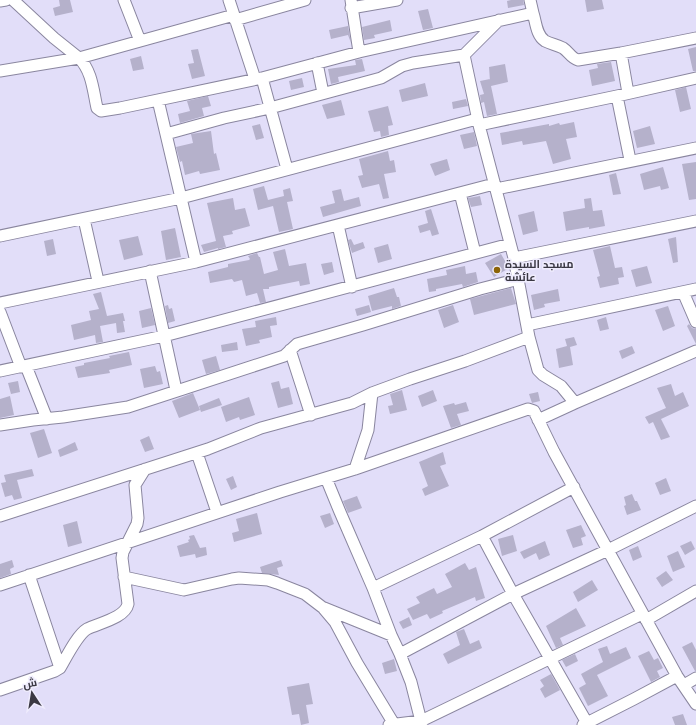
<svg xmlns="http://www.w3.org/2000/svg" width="696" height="725" font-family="Arial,Cairo,sans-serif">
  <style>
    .building { fill: #b5b1cb }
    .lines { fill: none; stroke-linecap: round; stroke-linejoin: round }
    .minor-casing { stroke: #8a869f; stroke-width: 13 }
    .minor { stroke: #fff; stroke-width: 11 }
    .poi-dot { fill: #8c6406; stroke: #efecfd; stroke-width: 1.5 }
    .labels { text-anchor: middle; stroke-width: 3; stroke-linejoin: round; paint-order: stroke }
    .poi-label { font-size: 11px; font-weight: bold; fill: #3a3843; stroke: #efecfd; text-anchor: start }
  </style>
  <rect width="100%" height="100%" fill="#e2def9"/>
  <path class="building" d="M59,0H70L73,12L55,16L53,8L60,6Z
    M511,0H523L524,5L508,8L507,1Z
    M585,0H602L604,9L587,12Z
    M428,9L433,28L423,30L418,11Z
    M390,20L392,31L374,35L375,38L364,40L362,27Z
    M348,26L351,43L348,35L331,39L329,30Z
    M696,47V71H693L688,49Z
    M198,49L205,76L192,79L188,64L194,63L191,50Z
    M141,56L144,69L133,71L130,59Z
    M362,59L365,71L338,77L339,82L331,84L328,69L356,65L355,60Z
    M611,62L615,81L592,86L589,70L598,68L597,64Z
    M505,64L508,82L491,86L497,114L487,116L484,102L481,103L480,95L484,94L480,81L490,79V81L489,67Z
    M302,78L304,87L291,90L289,81Z
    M425,83L428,96L402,102L399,90Z
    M686,87L691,109L680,112L675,90Z
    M208,96L211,106L202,108L204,116L180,123L178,114L190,111L187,101Z
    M466,99L468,106L453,109L452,102Z
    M341,100L345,115L327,119L322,105Z
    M388,106L393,125L388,126L389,135L381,137L380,131L374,132L368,111Z
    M574,122L577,137L566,139L571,159L553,164L546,141L523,145L522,141L502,145L500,133L549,124V126L559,123L560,125Z
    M260,124L264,138L256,140L252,126Z
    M650,126L655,144L637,148L633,131Z
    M211,131L214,154L216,153L220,170L200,174L199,171L185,175L182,161L180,162L176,147L193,143L191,134Z
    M474,132L477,146L464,149L460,135Z
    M388,151L390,161L394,160L396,172L384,174L389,198L383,199L379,184L362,188L358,176L363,175L359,159Z
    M447,159L450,170L435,176L430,164Z
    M696,162V199L689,200L682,164Z
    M663,167L669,188L661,190L660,186L644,190L640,174Z
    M616,173L621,194L613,195L609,175Z
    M264,186L268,200L284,196L283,190L290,188L293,201L287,202L293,229L279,232L273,206L258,210L253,189Z
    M341,189L344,201L359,197L361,206L323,217L320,207L335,203L332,191Z
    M480,196L482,205L471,207L468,198Z
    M233,198L235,210L245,208L250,226L232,231L233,234L223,236L226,247L218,249V248L204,252L201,245L216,241L207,203Z
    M591,198L593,211L602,210L605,226L589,229V227L566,231L563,212L585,208L584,199Z
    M431,209L439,234L432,236L430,230L420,233L418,226L428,223L425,211Z
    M534,211L538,231L523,235L518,215Z
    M175,228L181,257L166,260L161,231Z
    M138,236L143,255L124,260L119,240Z
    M676,237L678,262L673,263L668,239Z
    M53,239L56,254L47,256L44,241Z
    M351,239L354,245L363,242L365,248L352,253L348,240Z
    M388,244L392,259L378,263L374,248Z
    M610,246L615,268L622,267L624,277L618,278L619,284L600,288L597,277L600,276L593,250Z
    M285,249L289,266L306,263L310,284L300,286L299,281L269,287V289H263L266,302L260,303L257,293L246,296L242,280L234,282L232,279L210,283L208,272L228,267V264L249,260L250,259L248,256L257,253L259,257H260L264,274L278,270L273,252Z
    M501,254L509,268L494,277L485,263Z
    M332,262L334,272L324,275L321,264Z
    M465,266L466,274L476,272L478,282L463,287L462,284L436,289V291L429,292L427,279L447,275L446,270Z
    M647,266L652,283L636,287L631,270Z
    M394,288L397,297H399L401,306L392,309V306L372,311L368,296Z
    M511,288L516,304L474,315L470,299Z
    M558,289L560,301L544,304L545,307L534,310L531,295Z
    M101,292L107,316L123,313L125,321H123L125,332L117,333L116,323L100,326L103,342L96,343L95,335L74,340L71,325L91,320L89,311L99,309L93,294Z
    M168,305L169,309L172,308L175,321L168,323L165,306Z
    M369,305L371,312L357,316L355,309Z
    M453,305L459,322L444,328L438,310Z
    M668,306L675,326L663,331L655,310Z
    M151,308L155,325L142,328L139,311Z
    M276,317L277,325L270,326L272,337L259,340L260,343L246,346L242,329L256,327L255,321Z
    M606,317L609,329L600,331L597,320Z
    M689,324L692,328L696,329V344L687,326Z
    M574,337L577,345L570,347L573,365L559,368L556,349L567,346L565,339Z
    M237,342L238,350L222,352L221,345Z
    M632,346L635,353L622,359L619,351Z
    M129,352L132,365L109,370L110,373L78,378L75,367L84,365V363L110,358L109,356Z
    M216,356L220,370L206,374L202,360Z
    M155,366L157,372L160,371L163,384L144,388L140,369Z
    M18,381L20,392L11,394L8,383Z
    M279,381L281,389L289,387L293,404L278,408L271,383Z
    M671,384L675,396L683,392L689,406L661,419L670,437L661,440L653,422L649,424L645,417L666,408L657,388Z
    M402,390L407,410L390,414L388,406L393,405L390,394Z
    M433,390L437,401L422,407L418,396Z
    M538,392L540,401L532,403L529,394Z
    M193,393L200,410L179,418L172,401Z
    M10,396L14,415L0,418V399Z
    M249,397L255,415L240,420L239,417L226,422L221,407Z
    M219,398L222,405L201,412L199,406Z
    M466,402L469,411L457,414L461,425L451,428L443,406L454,403L455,405Z
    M44,429L52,453L38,458L30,433Z
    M149,436L154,449L145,452L140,440Z
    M75,442L78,450L60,457L58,450Z
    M443,452L446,464L440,466L449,486L425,496L422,489L428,486L419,462Z
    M32,469L34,476L17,480L22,498L14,500L12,495L5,497L1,483L6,482L4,475Z
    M233,476L237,487L231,490L226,479Z
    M666,478L671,491L660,495L655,483Z
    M632,494L635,501H637L641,510L627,515L624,506L626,505L624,497Z
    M357,496L362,508L348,513L343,501Z
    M257,513L262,534L234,542L232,533L239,531L236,519Z
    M330,513L334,524L325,528L320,516Z
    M77,521L82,543L68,547L63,525Z
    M581,525L586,536L581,538L583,545L573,548L566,530Z
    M194,535L200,548L206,547L207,555L196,558L195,554L180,557L177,546L189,542L188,540L190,539L189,536Z
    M513,535L517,551L502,556L498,539Z
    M545,541L550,555L539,560L536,553L524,559L520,552Z
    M691,541L695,549L685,555L680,546Z
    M638,546L642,557L633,561L629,550Z
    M678,551L685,567L673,572L667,556Z
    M12,560L14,567L10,569L11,574L0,578V564Z
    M281,560L283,566L277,568L279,575L262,573L260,567Z
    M465,563L469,570L476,567L485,598L476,601L475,597L442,611L443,613L430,619L427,614L413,620L407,609L420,603L416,597L434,588L437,594L452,587L445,574Z
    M666,571L673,580L662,587L656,578Z
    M592,580L598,590L578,602L573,592Z
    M576,608L586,626L560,638L563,645L556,648L546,626Z
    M409,617L412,625L403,629L399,622Z
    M464,629L470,644L479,640L482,648L448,664L443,654L460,645L456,632Z
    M692,642L696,650V671H695L682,647Z
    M607,646L610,654L626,647L631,658L597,675L608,696L588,706L579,688L586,684L581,674L603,662L598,649Z
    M649,651L654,660L658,658L663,668L657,671L660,677L651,682L638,656Z
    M575,654L578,661L566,667L562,660Z
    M394,659L397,671L385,674L382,663Z
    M551,674L560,690L545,698L540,689L544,686L540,680Z
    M309,683L313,704L306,705L309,723L301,725L299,714L292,715L287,687Z
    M683,714L687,725H675L672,717Z"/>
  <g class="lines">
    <defs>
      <path id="minor" d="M13,0L54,38L79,58L234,15
        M124,0L140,41
        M229,0L255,79
        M351,0L359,52
        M0,1L6,0
        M351,8L397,0
        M533,13C536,22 536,35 545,41C551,44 557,45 563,48C569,52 571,58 578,60L621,53L696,38
        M235,20L305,0
        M621,53L628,93
        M464,55L479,125L514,258L529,337L538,370L543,375L561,386L575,403
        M317,63L323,93
        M0,71L79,58C92,71 93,90 97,108L101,111L120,108L262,78L359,52L533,13L530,0
        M262,78L287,169
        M617,96L630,160
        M158,100L196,262
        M479,125L617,96L696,78
        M166,134L224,118L270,108L381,78L402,66L413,63L464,55L499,20
        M496,189L696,148
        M460,193L475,253
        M84,219L98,281
        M338,225L352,287
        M0,236L181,198L477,119
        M514,258L696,221
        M150,271L176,390
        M683,292L696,322
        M0,303L196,262L494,184
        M0,312L21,367
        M527,325L696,289
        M290,350L311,415
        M26,366L47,419
        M0,371L164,336L510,244
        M538,420L575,403L696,351
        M0,425L33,420L63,417L128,407L284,356L297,344L363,325L480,289L519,279
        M197,453L217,512
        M355,469L368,430L372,393
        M326,478L340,512L373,588L391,635L400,654L411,682L422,725
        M0,516L208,449L261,428L352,403L372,393L410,379L465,361L529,337
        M482,536L513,594L587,723
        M29,575L60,668
        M124,577L184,590L232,579L239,578L268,580L277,583L305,594L322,607L391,635
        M0,585L280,492L355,469L528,409L534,411L554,452L677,676L696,704
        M373,588L482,536L574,487
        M324,609L335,622L357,663L394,724
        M646,620L696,591
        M400,654L513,594L608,550L696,506
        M684,685L696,678
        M0,690L55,671L60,668C66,658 77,635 87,629C99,623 125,618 128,604L122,558L123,552L137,524L138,518L135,485L145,469
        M389,725L421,721L642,614
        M583,725L634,699L677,676"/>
    </defs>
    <use href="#minor" class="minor-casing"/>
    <use href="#minor" class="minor"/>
  </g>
  <circle class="poi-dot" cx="497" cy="270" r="4"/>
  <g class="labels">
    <g class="poi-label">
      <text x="505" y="268">مسجد السيدة<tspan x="505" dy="13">عائشة</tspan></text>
    </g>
  </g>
  <g transform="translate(32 693) rotate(348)" stroke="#efecfd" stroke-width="3" paint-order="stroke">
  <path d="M0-3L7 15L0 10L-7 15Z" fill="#3a3843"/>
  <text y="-6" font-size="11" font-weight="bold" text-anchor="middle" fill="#3a3843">ش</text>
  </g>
</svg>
